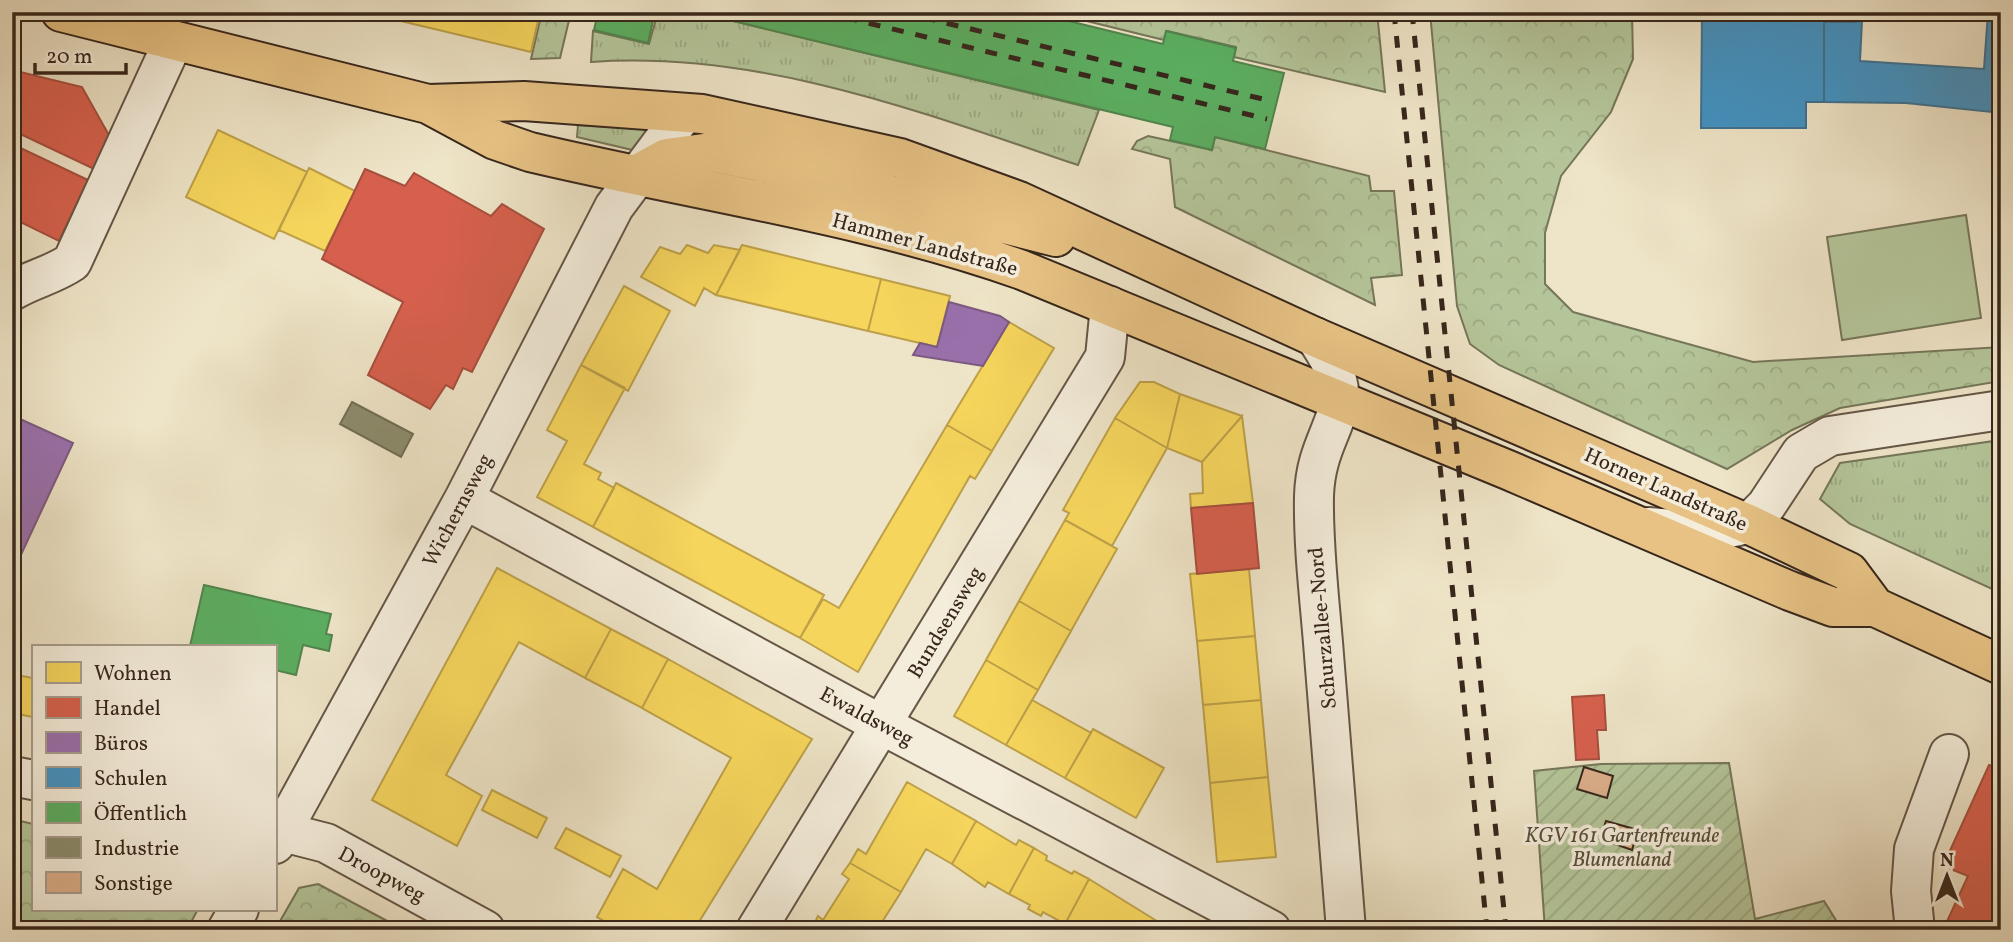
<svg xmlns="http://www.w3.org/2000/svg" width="2013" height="942" font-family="Vollkorn,serif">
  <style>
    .grass { fill: url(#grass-tufts); stroke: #76765a; stroke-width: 2 }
    .forest { fill: url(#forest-crowns); stroke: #76765a; stroke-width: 2 }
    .garden { fill: url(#garden-furrows); stroke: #76765a; stroke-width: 2 }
    .pitch { fill: #b4c599; stroke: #76765a; stroke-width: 2 }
    .homes { fill: #f6d55c; stroke: #bda048; stroke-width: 2 }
    .shops { fill: #d6604d; stroke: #a64f3e; stroke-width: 2 }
    .offices { fill: #9970ab; stroke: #7c5a80; stroke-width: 2 }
    .schools { fill: #4393c3; stroke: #3f7291; stroke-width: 2 }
    .public { fill: #5aae61; stroke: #50854c; stroke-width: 2 }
    .industry { fill: #8c8c6e; stroke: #726d55; stroke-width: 2 }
    .building { fill: #dbaf8a; stroke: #37261b; stroke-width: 2 }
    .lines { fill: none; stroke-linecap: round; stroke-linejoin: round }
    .minor-casing { stroke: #655646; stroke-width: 42 }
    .major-casing { stroke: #37261b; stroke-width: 42 }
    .minor { stroke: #f4eddb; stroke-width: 38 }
    .major { stroke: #e7c284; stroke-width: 38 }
    .rail { stroke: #37261b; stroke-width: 5; stroke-dasharray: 12 12; stroke-linecap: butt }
    .labels { text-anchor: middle; stroke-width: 7; stroke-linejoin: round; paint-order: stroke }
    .street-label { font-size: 21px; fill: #37261b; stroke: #f4eddb }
    .park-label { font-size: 21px; font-style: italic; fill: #564e3a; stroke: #f4eddb }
  </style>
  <defs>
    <pattern id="grass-tufts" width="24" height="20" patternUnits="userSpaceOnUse" patternTransform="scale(1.75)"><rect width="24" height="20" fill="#b4c599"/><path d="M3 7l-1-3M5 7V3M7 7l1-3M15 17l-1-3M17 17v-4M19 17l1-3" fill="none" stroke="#9ba983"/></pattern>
    <pattern id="forest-crowns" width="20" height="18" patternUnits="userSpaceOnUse" patternTransform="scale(1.75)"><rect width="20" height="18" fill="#b4c599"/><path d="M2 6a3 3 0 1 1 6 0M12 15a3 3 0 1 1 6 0" fill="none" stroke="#9ba983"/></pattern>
    <pattern id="garden-furrows" width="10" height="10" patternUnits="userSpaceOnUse" patternTransform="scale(1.75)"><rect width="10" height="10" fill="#b4c599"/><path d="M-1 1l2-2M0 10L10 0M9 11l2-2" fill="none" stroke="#9ba983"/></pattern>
  </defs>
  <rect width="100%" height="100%" fill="#eee4c7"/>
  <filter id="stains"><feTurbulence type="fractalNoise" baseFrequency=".00286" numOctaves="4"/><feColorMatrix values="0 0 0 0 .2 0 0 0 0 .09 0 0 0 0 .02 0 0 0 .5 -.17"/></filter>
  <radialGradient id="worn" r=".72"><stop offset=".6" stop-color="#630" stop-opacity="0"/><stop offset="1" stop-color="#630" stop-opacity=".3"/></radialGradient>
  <path class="grass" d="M658,12H696L1099,110L1078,165C921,112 759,50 591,62L593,31L649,44Z
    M578,125L656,130L641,152L577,137Z
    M2001,440V567L1992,589L1850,524L1820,499L1840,463Z"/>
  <path class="forest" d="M542,12H571L560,58L531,59Z
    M1050,12H1377L1385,92L1234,57L1236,47L1167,31L1164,40Z
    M1430,12H1632L1633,59L1611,112L1561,176L1545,233V284L1573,312L1753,362L2001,347V381L1840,408L1792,430L1727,469L1499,365L1470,344L1457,306Z
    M1148,136L1212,150L1215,137L1369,176L1371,191H1394L1402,275L1371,278L1375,305L1175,207L1170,159L1132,149L1137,141Z
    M12,819L33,824V909H198L187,930H12Z
    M318,884L404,930H275L299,888Z"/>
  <path class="garden" d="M1729,763L1755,919L1824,901L1842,930H1545L1534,771L1601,764Z"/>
  <path class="pitch" d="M1966,215L1981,318L1842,340L1827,237Z"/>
  <path class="homes" d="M362,12H408L405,22Z
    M408,12H540L531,52L405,22Z
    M218,130L307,172L274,239L186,197Z
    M309,168L355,191L325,251L279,230Z
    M687,245L708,253L714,245L740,250L716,295L704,288L695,306L641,277L660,247L680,254Z
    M742,245L881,279L868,331L716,295Z
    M881,279L950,296L937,347L868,331Z
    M624,286L670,311L628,391L581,365Z
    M1009,322L1054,348L992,451L947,425Z
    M581,365L625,388L584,464L601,473L598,479L614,488L593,527L537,497L567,441L547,430Z
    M1140,382H1154L1180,394L1167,448L1115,418Z
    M1180,394L1242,416L1202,462L1167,448Z
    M1242,416L1253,503L1191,508L1190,494L1203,493L1202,462Z
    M1115,418L1167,448L1112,546L1065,520L1069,513L1063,510Z
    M947,425L992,451L975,479L970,476L858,672L800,638L823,599L839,608Z
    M616,483L824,595L800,638L593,527Z
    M1065,520L1117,549L1071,631L1019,601Z
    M497,568L611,629L585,678L519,642L446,775L482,796L457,846L372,800Z
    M1249,569L1255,636L1197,641L1190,574Z
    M1019,601L1071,631L1038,690L986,660Z
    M611,629L668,659L642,708L585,678Z
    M1255,636L1261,700L1203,705L1197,641Z
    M668,659L812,739L694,930H620L597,917L623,869L657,889L731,758L642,708Z
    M986,660L1038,690L1006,745L954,716Z
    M17,675L33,678V717L12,713Z
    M1032,700L1091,733L1065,778L1006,745Z
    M1261,700L1268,777L1210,783L1203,705Z
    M1093,729L1164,768L1136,818L1065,778Z
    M1268,777L1276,857L1217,862L1210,783Z
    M907,782L976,821L952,864L926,849L901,892L850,863L858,849L866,854Z
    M492,790L547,818L537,838L482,810Z
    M976,821L1016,845L1019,840L1034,848L1009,894L988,882L985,887L952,864Z
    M566,828L621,856L610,877L555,848Z
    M1034,848L1047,856L1046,860L1072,874L1074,871L1089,879L1065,924L1043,912L1041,916L1028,909L1030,905L1009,894Z
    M850,863L901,892L877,930H811L818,916L823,920L849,879L842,874Z
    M1089,879L1160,923L1156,930H1074L1065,924Z"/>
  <path class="shops" d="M12,70L82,87L110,137L94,169L12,130Z
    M12,144L88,180L59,241L12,218Z
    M365,169L405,186L414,173L491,216L502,204L544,229L472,372L463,368L453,389L446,385L430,409L368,375L403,302L322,259Z
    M1253,503L1259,568L1197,574L1191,508Z
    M1604,695L1606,730H1597L1599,759L1576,760L1572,697Z
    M1989,765L2001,770V930H1943L1968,876L1943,866Z"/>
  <path class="offices" d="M949,302L1000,316L1009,322L983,366L913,355L920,343L937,347Z
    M20,419L73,443L12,574V435Z"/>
  <path class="schools" d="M1702,12H1856V22H1824V102H1806V128H1701Z
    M1988,12H2001V113L1906,103L1824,102V22L1862,21L1860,61L1984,69Z"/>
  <path class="public" d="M598,12H655L648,43L594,30Z
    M696,12H1032L1163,44L1166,31L1236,48L1233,61L1284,73L1265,149L1215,137L1212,150L1170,140L1173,127Z
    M204,585L331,614L326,634L332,635L329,651L303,645L296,675L275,670V646H190Z"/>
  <path class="industry" d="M352,402L413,434L401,457L340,424Z"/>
  <path class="building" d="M1584,767L1613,776L1607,798L1577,789Z
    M1606,821L1638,830L1632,850L1600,839Z"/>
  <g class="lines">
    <defs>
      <path id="minor" d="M12,291C32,279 53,275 72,262L173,42
        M1315,337C1369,412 1316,422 1314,496C1313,549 1320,602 1324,655C1332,746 1339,838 1346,930
        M464,499L882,725L1271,930
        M1648,527L1711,532L1748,524L1766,506L1801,453L1830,436L2001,410
        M12,776L33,780
        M275,830L326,843L485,930
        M275,844L464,499L614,207L684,113
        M227,930L239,909
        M756,930L1105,357L1110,306
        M1915,930L1911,891L1914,849L1949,754"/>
      <path id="major" d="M61,12L428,104L524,101L702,114L900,158L1019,201L1315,337L1748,524L1849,572L1875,607
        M430,105L495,140L530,152C694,191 863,214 1022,270L1508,470L1790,591L1833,607H1875L2001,665
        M636,175L667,158L711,152L769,164L1056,237"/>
    </defs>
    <use href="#minor" class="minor-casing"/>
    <use href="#major" class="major-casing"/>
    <use href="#minor" class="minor"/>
    <use href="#major" class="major"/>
    <path class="rail" d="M822,12L1267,119
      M900,12L1271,101
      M1394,12L1487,930
      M1412,12L1506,930"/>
  </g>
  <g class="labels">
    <g class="street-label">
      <text transform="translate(925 244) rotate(15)" y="7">Hammer Landstraße</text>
      <text transform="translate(1666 489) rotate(24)" y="7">Horner Landstraße</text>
      <text transform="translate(457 510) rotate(-62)" y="7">Wichernsweg</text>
      <text transform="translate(945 622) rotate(-59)" y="7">Bundsensweg</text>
      <text transform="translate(1322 628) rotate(-95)" y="7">Schurzallee-Nord</text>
      <text transform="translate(867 716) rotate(28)" y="7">Ewaldsweg</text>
      <text transform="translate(382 874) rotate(28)" y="7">Droopweg</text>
    </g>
    <g class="park-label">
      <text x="1622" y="842">KGV 161 Gartenfreunde<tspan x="1622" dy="24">Blumenland</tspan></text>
    </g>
  </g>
  <rect width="2013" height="942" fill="none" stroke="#eee4c7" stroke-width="42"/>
  <rect x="14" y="14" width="1985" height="914" fill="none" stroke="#37261b" stroke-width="3.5"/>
  <rect x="21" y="21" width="1971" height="900" fill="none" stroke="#37261b" stroke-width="2"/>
  <rect x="32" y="645" width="245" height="266" fill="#f4eddb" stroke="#a89d8e" stroke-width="2"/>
  <rect x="46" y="662" width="35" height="21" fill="#f6d55c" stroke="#a89d8e" stroke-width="2"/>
  <text x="94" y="680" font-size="21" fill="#37261b">Wohnen</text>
  <rect x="46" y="697" width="35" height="21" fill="#d6604d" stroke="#a89d8e" stroke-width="2"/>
  <text x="94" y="715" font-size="21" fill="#37261b">Handel</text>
  <rect x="46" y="732" width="35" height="21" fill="#9970ab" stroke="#a89d8e" stroke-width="2"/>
  <text x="94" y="750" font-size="21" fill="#37261b">Büros</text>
  <rect x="46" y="767" width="35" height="21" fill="#4393c3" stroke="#a89d8e" stroke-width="2"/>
  <text x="94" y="785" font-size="21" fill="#37261b">Schulen</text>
  <rect x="46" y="802" width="35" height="21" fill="#5aae61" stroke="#a89d8e" stroke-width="2"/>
  <text x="94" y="820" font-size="21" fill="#37261b">Öffentlich</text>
  <rect x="46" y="837" width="35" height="21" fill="#8c8c6e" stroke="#a89d8e" stroke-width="2"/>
  <text x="94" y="855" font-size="21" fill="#37261b">Industrie</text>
  <rect x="46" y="872" width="35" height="21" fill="#dbaf8a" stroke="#a89d8e" stroke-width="2"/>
  <text x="94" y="890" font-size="21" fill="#37261b">Sonstige</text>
  <g transform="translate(1947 876)" stroke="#f4eddb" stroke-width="5" paint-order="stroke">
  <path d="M0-5L12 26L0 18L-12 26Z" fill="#37261b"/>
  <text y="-10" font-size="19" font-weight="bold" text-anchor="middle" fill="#37261b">N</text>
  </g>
  <path d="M35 63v10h91v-10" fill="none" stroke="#37261b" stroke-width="3.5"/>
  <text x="46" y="63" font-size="21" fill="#37261b" stroke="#f4eddb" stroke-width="5" paint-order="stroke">20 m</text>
  <rect width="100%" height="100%" filter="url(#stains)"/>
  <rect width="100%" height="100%" fill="url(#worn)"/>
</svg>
